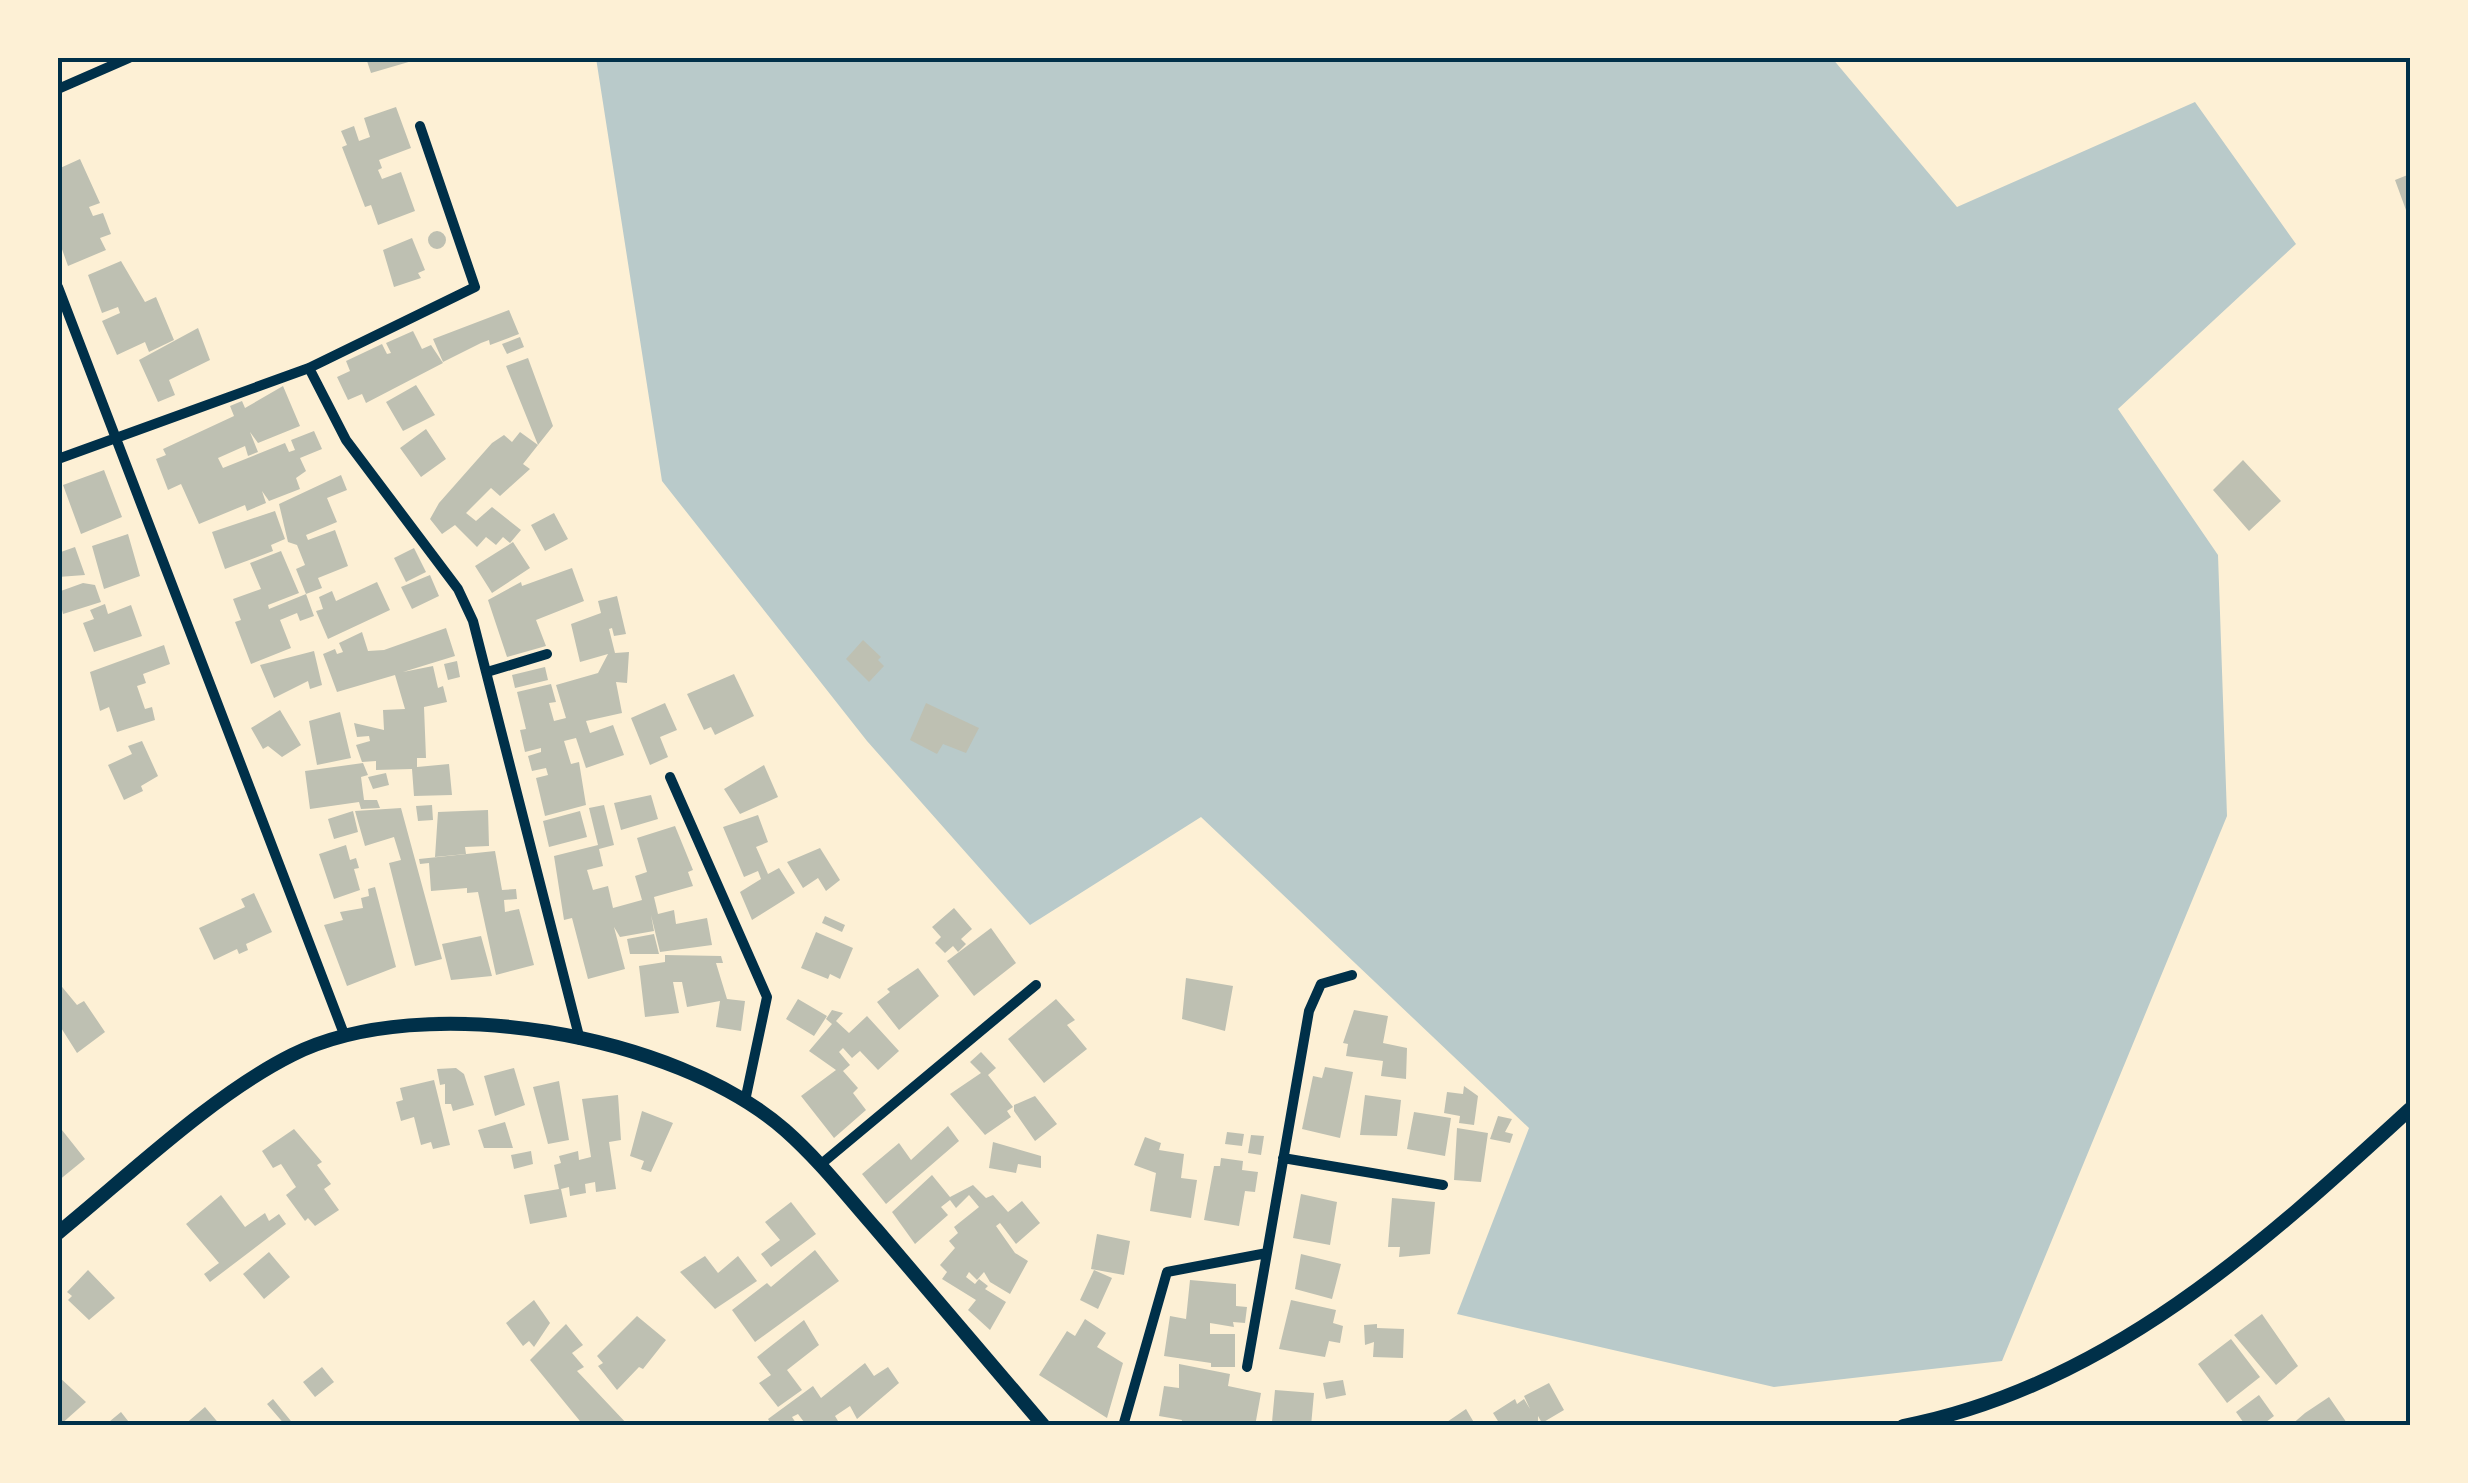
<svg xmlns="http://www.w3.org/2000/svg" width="2468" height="1483" font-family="'PT Sans',sans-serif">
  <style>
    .green { fill: #b9caca }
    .building { fill: #bec0b2 }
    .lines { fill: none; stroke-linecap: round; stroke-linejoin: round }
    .minor { stroke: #003049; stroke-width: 10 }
    .secondary { stroke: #003049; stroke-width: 14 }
    .neatline { fill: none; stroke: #003049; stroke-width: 4 }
  </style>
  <rect width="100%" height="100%" fill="#fdf0d5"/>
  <path class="green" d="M596,58H1832L1957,207L2195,102L2296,244L2118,409L2218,555L2227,816L2002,1361L1774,1387L1457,1314L1529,1128L1201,817L1030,925L867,741L662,481Z"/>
  <path class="building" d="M366,58H411L412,61L371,73Z
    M396,107L411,148L379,160L382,168L378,170L382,179L401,172L415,211L378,225L371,205L365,207L342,147L347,145L341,131L354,126L359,141L370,137L364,118Z
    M80,159L100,203L89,207L93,216L103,213L111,234L100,238L106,250L68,266L58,238V169Z
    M2410,174V221L2395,180Z
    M428 240a9 9 0 1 1 18 0a9 9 0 1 1-18 0Z
    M412,238L425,270L418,273L421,278L394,287L383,250Z
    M121,261L145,302L156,297L174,340L149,352L145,342L117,355L102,321L120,313L118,307L102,313L88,275Z
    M509,310L519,334L490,345L489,340L481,343L443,362L433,339Z
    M198,328L210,360L169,380L175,395L158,402L139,360Z
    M413,331L422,349L431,345L443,363L366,403L362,394L348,400L337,377L350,371L346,361L382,344L387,354L391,353L386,343Z
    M520,337L524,347L507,354L502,344Z
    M528,358L553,426L538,445L506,366Z
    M416,385L435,415L403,431L386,402Z
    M283,386L300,426L258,443L250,432L258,452L248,456L245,446L218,458L223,468L285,443L289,452L295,450L291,440L314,431L322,449L300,458L306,471L296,478L300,489L269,501L262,491L266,503L247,511L245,505L199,524L181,484L168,490L156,459L166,455L163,449L234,416L230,406L242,401L245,408Z
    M426,429L446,459L421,477L400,448Z
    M520,432L538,445L523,464L530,469L500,496L491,488L466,513L476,521L492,507L521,530L510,543L503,537L496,545L486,537L477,547L455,525L442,534L430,519L439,503L492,443L504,435L512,442Z
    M2243,460L2281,501L2249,531L2213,490Z
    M104,470L122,517L81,534L63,485Z
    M341,475L347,490L327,498L337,522L306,535L308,540L335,530L348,566L318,578L322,588L306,594L296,569L305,565L297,545L288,542L279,504Z
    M275,511L285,539L271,545L273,551L225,569L212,532Z
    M554,513L568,539L545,551L531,525Z
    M128,534L140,576L104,589L92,546Z
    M513,542L530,568L492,593L475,566Z
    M75,547L85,575L58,577V553Z
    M414,548L426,572L406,582L394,558Z
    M281,551L299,593L268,605L269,609L306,594L314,616L300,621L297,613L280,620L291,648L251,664L235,622L241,620L233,599L261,589L250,563Z
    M572,568L584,601L536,620L546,646L507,657L488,600L521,582L522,586Z
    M430,575L439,596L412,609L401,587Z
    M377,582L390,610L328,639L316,611L323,609L319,597L332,591L336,601Z
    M83,583L95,585L101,602L63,614L58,592Z
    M617,596L626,634L614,636L612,628L609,629L615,653L629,652L627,683L616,682L622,713L586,721L590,733L613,725L624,755L586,768L576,738L564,741L571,764L579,762L586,805L545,816L536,778L548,775L546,768L532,771L528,756L541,752V748L525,752L520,730L526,729L517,692L551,684L556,702L549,703L554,721L566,718L556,685L598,673L608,654L580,662L571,624L601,613L598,601Z
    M105,604L108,614L131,605L142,636L94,652L83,623L94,619L90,610Z
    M446,628L455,656L403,672L433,666L438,688L443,686L447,702L424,707L426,758H417V767L449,764L452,795L414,796L412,769L376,770V761L362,762L356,745L370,741L369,736L357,737L354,723L384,730L383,710L405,709L395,675L337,692L323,654L335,649L337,654L343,652L339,643L362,632L368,651L384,650Z
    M863,640L881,657L878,660L884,666L869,682L846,659Z
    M164,645L170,664L143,674L146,683L137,686L145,709L152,707L155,720L117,732L109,707L100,711L90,672Z
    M314,651L322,685L310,689L308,681L274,698L260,665Z
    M457,661L460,677L448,680L444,664Z
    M545,667L548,680L515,688L512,675Z
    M734,674L754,716L715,735L711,727L704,730L687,694Z
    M665,703L677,730L660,737L668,757L650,765L631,718Z
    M926,703L979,728L966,753L943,744L937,754L910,740Z
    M280,710L301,745L282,757L268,746L263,749L251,728Z
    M340,712L351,758L317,765L309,721Z
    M142,741L158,776L141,786L143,791L124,800L108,765L132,754L128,746Z
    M363,763L368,775L361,777L364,800H377L380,808L361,809L359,802L310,809L305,771Z
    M764,765L778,797L740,814L724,789Z
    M386,773L389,785L373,789L368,777Z
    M651,795L658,819L621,830L614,803Z
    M432,805L433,820L418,821L416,806Z
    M604,805L614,845L599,849L603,866L587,870L593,890L608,886L613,908L642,900L635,876L647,872L637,838L675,826L693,870L688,872L693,886L654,897L658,914L674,910L676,924L707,918L712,945L660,952L651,915L654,931L620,937L614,927L625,969L588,979L572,918L564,920L554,856L598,845L589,808Z
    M401,808L442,959L415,966L389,863L401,860L394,837L365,846L355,811Z
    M488,810L489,846L465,847L466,854L435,857L438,812Z
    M353,811L358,832L334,839L328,819Z
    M580,811L587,837L549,847L543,821Z
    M758,815L768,842L756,847L768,874L779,868L795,893L752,920L740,892L761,879L758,871L744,877L723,827Z
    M346,845L350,860L356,858L359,868L354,869L360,890L334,899L319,854Z
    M820,848L840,880L826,891L818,878L803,888L787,862Z
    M495,851L502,890L516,889L517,899L504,900L505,912L519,909L534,965L496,975L478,892L467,893V888L431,891L429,863L420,864L419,859Z
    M375,887L396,967L347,986L324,925L343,920L340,912L363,908L361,898L369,896L368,889Z
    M254,893L272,932L246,944L248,950L239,954L237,949L214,960L199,928L245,907L241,899Z
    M954,908L972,929L961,939L966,944L958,952L953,946L945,953L935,943L941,937L932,927Z
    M825,916L845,925L842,932L822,923Z
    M991,928L1016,963L974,996L947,961Z
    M816,932L853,948L840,979L830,974L828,979L801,968Z
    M654,934L659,954H630L627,939Z
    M481,936L492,976L451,980L442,944Z
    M665,955L721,956L723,963H716L727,999L745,1001L741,1031L716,1027L720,1001L687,1007L682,982H673L679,1013L645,1017L639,966L665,962Z
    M918,968L939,996L899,1030L877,1002L890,992L887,989Z
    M1186,978L1233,986L1225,1031L1182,1019Z
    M58,982L77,1005L84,1001L105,1032L77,1053L58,1023Z
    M798,999L827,1016L814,1036L786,1019Z
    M1056,999L1075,1020L1067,1025L1087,1049L1044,1083L1008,1039Z
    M832,1010L843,1013L836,1021L849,1033L867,1016L899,1051L878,1070L860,1051L852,1058L843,1048L839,1052L850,1065L843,1071L858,1088L853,1093L866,1110L834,1138L801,1096L836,1070L809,1051L832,1024L826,1019Z
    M1354,1010L1388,1016L1383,1043L1407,1048L1406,1079L1381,1076L1383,1061L1346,1056L1348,1044L1343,1043Z
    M981,1052L996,1068L988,1075L1013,1107L1007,1111L1011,1117L985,1135L950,1094L981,1073L970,1062Z
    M1325,1067L1353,1072L1340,1138L1302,1129L1313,1076L1322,1078Z
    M456,1068L464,1074L474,1105L453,1111L451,1104H445V1084L440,1085L437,1069Z
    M514,1068L525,1105L495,1116L484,1076Z
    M434,1080L450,1145L433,1149L431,1142L421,1145L414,1117L401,1121L396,1102L403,1100L400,1088Z
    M559,1081L569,1140L548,1144L533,1087Z
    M1464,1086L1478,1096L1474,1125L1459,1123L1460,1116L1444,1113L1447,1092L1463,1094Z
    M618,1095L621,1140L609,1142L616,1189L596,1192L595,1182L585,1184L586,1193L570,1196L569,1187L561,1189L567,1217L530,1224L524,1195L559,1189L554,1165L561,1163L559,1156L578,1151L579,1160L591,1157L582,1099Z
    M1365,1095L1401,1100L1397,1136L1360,1135Z
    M1035,1096L1057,1124L1035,1141L1014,1111V1105Z
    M642,1111L673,1123L651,1172L641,1169L644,1161L630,1156Z
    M1414,1112L1451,1118L1445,1156L1407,1149Z
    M1498,1116L1512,1119L1505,1132L1513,1134L1510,1143L1490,1139Z
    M505,1122L513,1148H484L478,1130Z
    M58,1125L85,1159L58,1181Z
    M948,1126L959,1141L886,1204L862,1174L899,1143L911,1160Z
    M1457,1128L1488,1133L1481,1182L1454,1180Z
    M294,1129L322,1162L317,1165L331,1184L324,1189L339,1210L315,1226L308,1218L305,1221L286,1195L296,1187L281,1164L273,1168L262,1151Z
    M1227,1132L1244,1134L1242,1146L1225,1144Z
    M1251,1135L1264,1136L1261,1155L1248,1153Z
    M1145,1137L1161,1143L1159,1150L1184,1154L1181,1178L1197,1180L1191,1218L1150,1211L1156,1173L1134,1165Z
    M993,1142L1041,1156V1168L1018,1164L1016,1173L989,1168Z
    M531,1151L533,1164L514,1169L511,1155Z
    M1221,1158L1243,1161L1242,1170L1258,1172L1255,1192L1245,1191L1239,1226L1204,1220L1214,1166H1220Z
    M932,1175L950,1197L973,1185L986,1198L993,1195L1008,1212L1022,1201L1040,1223L1016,1244L1000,1223L996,1226L1015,1253L1028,1261L1010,1294L990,1282L984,1272L977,1280L969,1272L966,1277L975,1284L979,1279L988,1286L985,1289L1006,1302L990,1330L968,1310L976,1300L942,1279L947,1272L940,1265L955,1248L949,1241L958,1233L954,1227L979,1207L969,1195L956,1208L950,1200L941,1207L948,1215L915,1244L892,1212Z
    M1301,1194L1337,1202L1330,1245L1293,1238Z
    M221,1195L245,1227L265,1213L269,1221L279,1214L286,1224L210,1282L204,1274L219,1263L186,1224Z
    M1392,1198L1435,1202L1430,1254L1399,1257L1400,1247H1388Z
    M791,1202L816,1234L771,1267L761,1254L780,1240L765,1222Z
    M1097,1234L1130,1241L1124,1275L1091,1269Z
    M815,1250L839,1281L755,1342L732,1310L767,1283L771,1287Z
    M269,1252L290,1277L264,1299L243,1274Z
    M1301,1254L1341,1264L1332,1299L1295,1289Z
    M705,1256L718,1273L738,1256L757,1281L715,1309L680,1272Z
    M88,1270L115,1298L89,1320L68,1300L72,1296L67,1292Z
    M1094,1270L1112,1278L1098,1309L1080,1300Z
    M1190,1280L1236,1284V1306L1247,1307L1245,1323L1233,1322L1234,1327L1210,1323V1334H1235V1367H1211V1363L1164,1356L1170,1316L1186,1319Z
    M534,1300L550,1323L534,1347L529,1341L523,1346L506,1323Z
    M1291,1300L1336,1310L1333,1323L1343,1326L1340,1343L1329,1341L1325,1357L1279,1349Z
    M2262,1314L2298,1366L2276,1385L2234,1335Z
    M637,1316L666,1340L643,1369L639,1367L617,1390L598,1366L603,1363L597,1356Z
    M1085,1319L1106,1333L1097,1347L1123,1363L1107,1418L1039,1375L1067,1331L1075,1336Z
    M804,1320L819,1345L787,1370L802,1390L778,1407L759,1383L771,1375L757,1357Z
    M566,1324L583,1345L572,1353L584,1367L577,1371L629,1426H584L530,1360Z
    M1377,1324V1328L1404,1329L1403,1358L1373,1357L1374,1342L1365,1345L1364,1325Z
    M2231,1339L2260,1377L2227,1403L2198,1364Z
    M865,1363L874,1376L888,1367L899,1383L857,1419L850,1406L835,1416L841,1426H807L798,1414L792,1417L798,1426H772L768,1419L813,1386L821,1398Z
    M1179,1364L1230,1374L1228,1386L1261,1393L1255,1426L1223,1422L1222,1426H1181L1182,1420L1159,1416L1164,1386L1179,1388Z
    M322,1367L334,1382L315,1397L303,1382Z
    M58,1376L86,1402L59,1426H58Z
    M1343,1380L1346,1395L1326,1399L1323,1383Z
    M1549,1383L1564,1410L1542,1423L1538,1416V1421L1531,1426H1501L1493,1413L1515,1399L1517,1404L1524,1399L1530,1409L1524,1396Z
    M1275,1390L1314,1393L1311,1426L1272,1422Z
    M2259,1395L2274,1416L2261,1426H2246L2236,1412Z
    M2329,1397L2349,1426H2290L2305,1413Z
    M273,1399L295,1426H286L267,1404Z
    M205,1407L221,1426H183Z
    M1466,1409L1476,1426H1441Z
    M121,1412L132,1426H104Z"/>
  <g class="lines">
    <path class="minor" d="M58,89L129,58
      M58,287L344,1034
      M309,368L346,440L458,589L473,621L580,1040
      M58,459L309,368L475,287L420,126
      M487,672L547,654
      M670,777L767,997L745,1101
      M1283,1158L1443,1185
      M820,1165L1036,985
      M1247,1367L1267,1253
      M1123,1426L1167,1272L1267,1253L1309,1011L1321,984L1352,975"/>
    <path class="secondary" d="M58,1233C128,1176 212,1095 292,1055C423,989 676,1034 785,1130C819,1160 847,1196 877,1230C933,1295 988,1361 1044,1426
      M1903,1426C2106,1387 2263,1244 2410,1109"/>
  </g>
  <rect width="2468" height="1483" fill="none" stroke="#fdf0d5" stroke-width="120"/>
  <rect x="60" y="60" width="2348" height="1363" class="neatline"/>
</svg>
